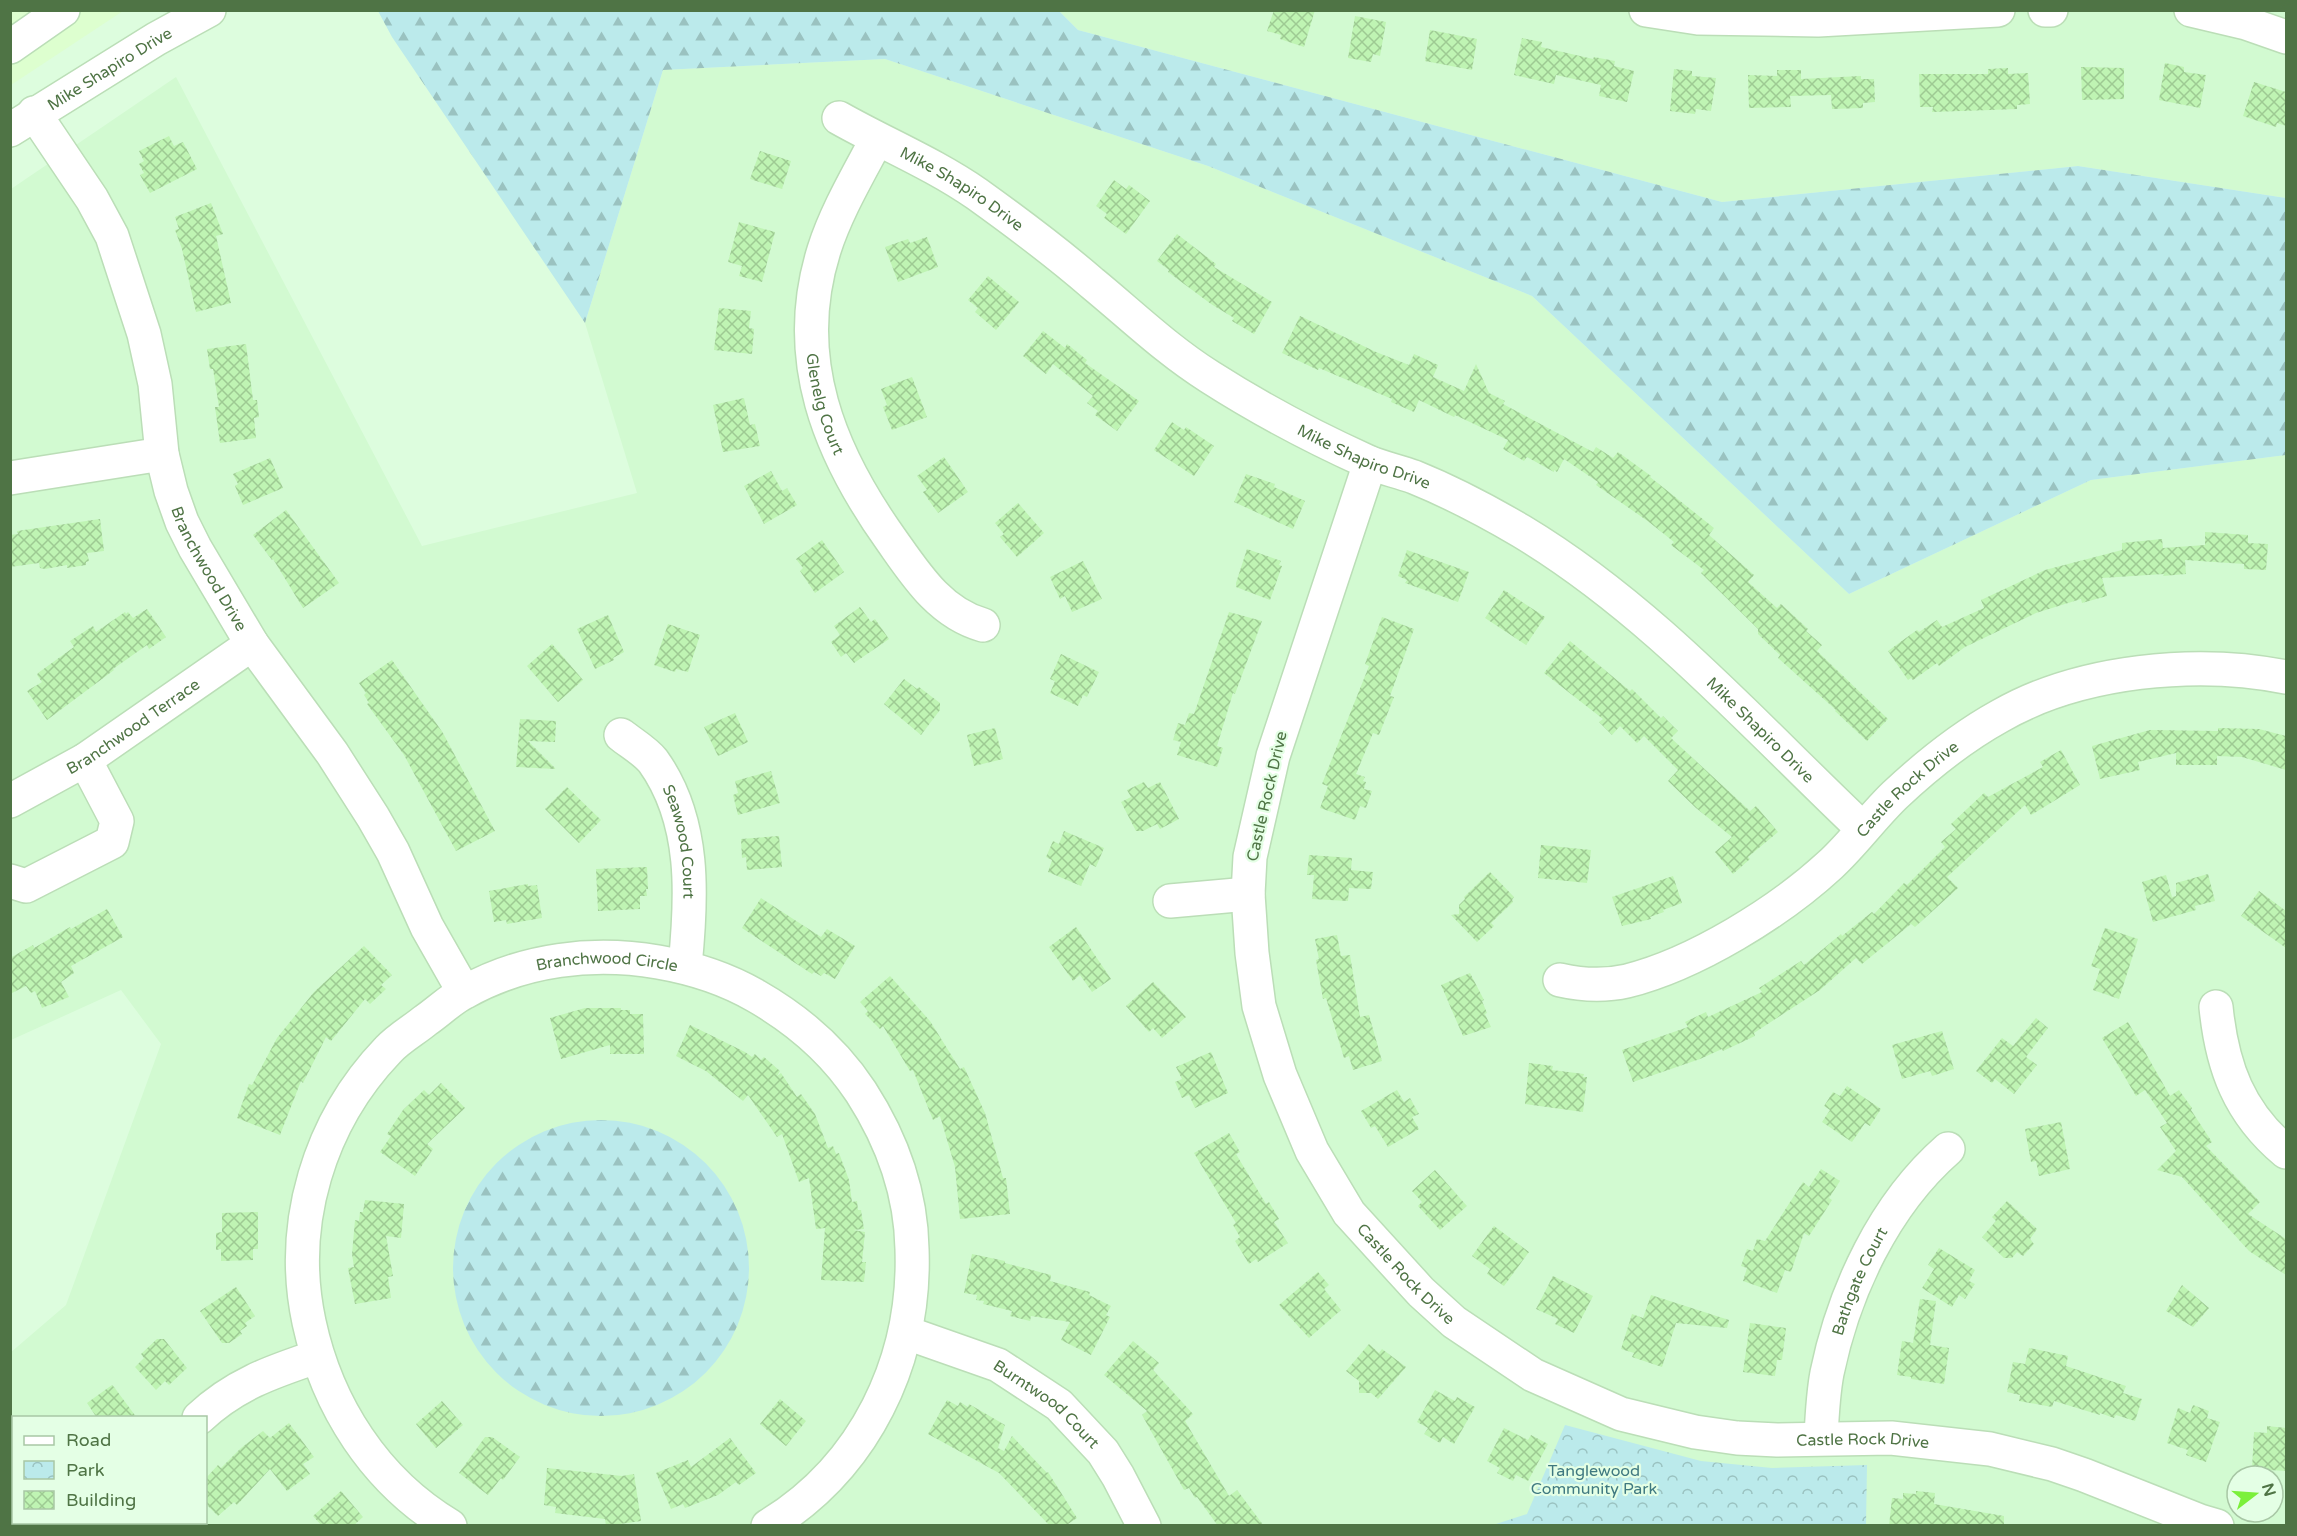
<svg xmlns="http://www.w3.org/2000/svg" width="2297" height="1536" font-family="'Varela Round',sans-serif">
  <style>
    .residential { fill: #d2fad1; fill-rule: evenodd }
    .commercial { fill: #ddffcf }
    .forest { fill: url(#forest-firs) }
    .park { fill: url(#park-crowns) }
    .building { fill: url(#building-cross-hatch) }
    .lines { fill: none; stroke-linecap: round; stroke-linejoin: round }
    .minor-casing { stroke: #bbdeb7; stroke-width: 36 }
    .minor { stroke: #fff; stroke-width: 33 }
    .labels { text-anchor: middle; stroke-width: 4.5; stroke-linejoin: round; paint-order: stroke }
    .street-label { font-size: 16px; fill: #4f7445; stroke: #e4ffe5 }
    .park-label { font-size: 16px; fill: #3f7980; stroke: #e4ffe5 }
  </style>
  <defs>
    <pattern id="forest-firs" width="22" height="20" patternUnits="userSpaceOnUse" patternTransform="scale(1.5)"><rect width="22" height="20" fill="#bbeaeb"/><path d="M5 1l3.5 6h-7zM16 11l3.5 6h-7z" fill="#9ac2c0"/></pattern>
    <pattern id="park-crowns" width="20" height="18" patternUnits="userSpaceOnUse" patternTransform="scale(1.5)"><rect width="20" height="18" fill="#bbeaeb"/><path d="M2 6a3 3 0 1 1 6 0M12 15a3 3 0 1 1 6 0" fill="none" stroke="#9ac2c0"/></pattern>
    <pattern id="building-cross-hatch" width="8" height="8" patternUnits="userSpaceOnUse" patternTransform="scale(1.5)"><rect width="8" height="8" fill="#bff4b3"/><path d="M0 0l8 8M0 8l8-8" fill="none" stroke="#9eca93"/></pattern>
  </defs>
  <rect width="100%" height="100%" fill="#ddfdde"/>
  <path class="residential" d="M1059,11H2286V198L2078,166L1722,202L1078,30Z
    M885,59L1208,166L1532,296L1849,594L2091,480L2286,455V1525H11L10,1353L66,1305L161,1044L121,990L11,1040V189L176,77L422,546L637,493L585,323L663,70ZM14,1418H206V1522H14ZM2237,1476H2273V1512H2237Z"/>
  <path class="commercial" d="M11,11H123L11,85Z"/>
  <path class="forest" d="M378,11H1059L1078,30L1722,202L2078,166L2286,198V455L2091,480L1849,594L1532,296L1208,166L885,59L663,70L585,323L392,37Z
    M453 1268a148 148 0 1 1 296 0a148 148 0 1 1-296 0Z"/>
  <path class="park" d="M1565,1425L1701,1461L1772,1468L1867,1465L1866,1525H1493L1527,1514Z"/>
  <path class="building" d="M1274,10H1315L1304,47L1280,39L1281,35L1267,31Z
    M1355,16L1386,22L1380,56L1373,54L1371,62L1348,58Z
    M1430,30L1477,39L1472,70L1425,61Z
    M1522,38L1542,42L1541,47L1593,59L1594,57L1615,61L1614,66L1634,71L1627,102L1599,96L1601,85L1556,75L1554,84L1514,75Z
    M2165,63L2184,67V72L2206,75L2200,108L2159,100Z
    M2081,67L2124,68V99L2082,100Z
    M2008,68V74L2028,73L2030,104L2017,105V109L1990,110L1932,112L1933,107H1920L1919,74H1988V69Z
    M1674,69L1692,71V76L1716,78L1711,111L1696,109L1695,114L1670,111Z
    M1777,70H1801V79L1861,76V79H1874L1875,102L1863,103V108L1832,109L1831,95L1790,96L1791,107L1749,108L1748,75L1777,76Z
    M2254,82L2286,92V126L2277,123L2276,127L2243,116Z
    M169,136L174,146L183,142L197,169L150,193L140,175L144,173L139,164L144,161L139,151Z
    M760,151L791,161L782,189L750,179Z
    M1114,180L1126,189L1129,185L1150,201L1126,234L1104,218L1107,214L1096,206Z
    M211,203L223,234L216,236L231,303L196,312L182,249L175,230L179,229L175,217Z
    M739,222L775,232L762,282L739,276L742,266L728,262Z
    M1177,234L1216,264L1214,267L1272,302L1254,334L1232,321L1234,318L1211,304L1168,272L1169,270L1157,261Z
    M927,237L938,267L898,282L885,247L908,239L910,243Z
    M988,276L1019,302L996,330L975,312L978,308L968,300Z
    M719,308L751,311L749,328L754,329L752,354L714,350Z
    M1300,316L1376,352L1409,365L1414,354L1438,365L1433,377L1464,391L1476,364L1489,393L1505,401L1503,404L1593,452L1596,447L1613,458L1618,452L1651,476L1650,477L1714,528L1709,535L1754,575L1748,582L1777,608L1781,604L1808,629L1806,631L1822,645L1817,651L1888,719L1867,741L1835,711L1836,710L1778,658L1780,655L1758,634V629L1701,573L1704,570L1671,545L1674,542L1649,522L1596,485L1598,482L1564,459L1557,472L1554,470V472L1527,457L1524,461L1503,449L1508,440L1455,415L1454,417L1419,400L1414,412L1391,402L1392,399L1319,368L1318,370L1282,353Z
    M1043,331L1065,348L1067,344L1087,360L1085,363L1139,401L1117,431L1095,415L1098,411L1087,403L1093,396L1053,364L1046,374L1023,356Z
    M246,344L253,400H257L259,417L254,418L256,438L220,443L215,407H219L213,369H210L207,349Z
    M912,377L927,417L892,430L883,407L887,405L881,389Z
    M744,398L750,425L755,424L760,446L723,452L713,405Z
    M1172,422L1184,430L1186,427L1214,446L1194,476L1154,450Z
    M944,457L968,492L938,513L923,492L927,490L917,476Z
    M270,458L283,488L243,505L235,486L238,484L233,474Z
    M771,471L782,491L787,488L797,505L764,524L744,486Z
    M1246,474L1275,484L1274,487L1305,501L1293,529L1234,502Z
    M1018,503L1044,533L1017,557L1000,537L1004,534L995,523Z
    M286,510L339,583L303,608L273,559L272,560L253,535Z
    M100,519L104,551L87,553L89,561L86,562V565L67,568V565L45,569L40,568L39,563L10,567V535L18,534L17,531Z
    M2205,532L2248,535V543L2268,544L2266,570L2244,569V564L2185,560L2186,574L2163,576L2164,574L2102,578L2107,596L2082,603L2081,599L2036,613L1965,647L1939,666L1937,663L1913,680L1911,678L1908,680L1888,651L1917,630L1919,632L1937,620L1942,627L1984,608L1981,600L2045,570L2122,550V543L2162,539L2163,548L2205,545Z
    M822,540L844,572L815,593L800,571L803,568L796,559Z
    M1247,549L1281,561L1279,565L1282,566L1270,600L1236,587V583Z
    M1407,550L1469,572L1458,602L1405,583L1407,580L1398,576Z
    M1083,561L1102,599L1072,612L1065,596L1060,599L1050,577Z
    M1504,590L1545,617L1526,645L1485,618Z
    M860,607L871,622L875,619L889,639L854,663L846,653L841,657L831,642L840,635L834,626Z
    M147,609L166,637L149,649L147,645L113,669L114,670L47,720L27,691L42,682L37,675L38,673L74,647L70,641L93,626L96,632L125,612L126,614L128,612L133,618Z
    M1229,612L1262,621L1235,694L1233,693L1217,746L1223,748L1217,767L1177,755L1181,742L1173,740L1178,723L1185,725L1189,713L1194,714Z
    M608,615L624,652L613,658L614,660L595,669L577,629Z
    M1382,617L1414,629L1390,696L1394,697L1379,735L1373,733L1356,774L1365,777L1363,781L1366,782L1364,789L1372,791L1366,808L1360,806L1355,820L1320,808L1328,786L1322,784L1369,666L1365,664Z
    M668,624L700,635L688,672L676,669L675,672L654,665Z
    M1570,641L1630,691L1632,689L1661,718L1663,716L1678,731L1671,738L1750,811L1756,806L1778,832L1748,857L1750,859L1733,874L1715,852L1732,837L1696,808L1668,781L1678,770L1644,736L1637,743L1620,726L1612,735L1599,722L1603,719L1544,673Z
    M552,644L583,680L558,702L527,666Z
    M1061,654L1099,672L1087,697L1083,695L1078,706L1050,693L1055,681L1050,679Z
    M392,660L443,733L495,831L456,851L404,755L367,704L369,703L364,695L366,693L359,683Z
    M904,679L917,689L919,687L940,703V710L921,735L884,704Z
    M735,713L748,742L718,756L704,727Z
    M520,719L556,721L555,742L528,741L556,769L516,767Z
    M995,728L1003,759L974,766L967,735Z
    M2218,728L2259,729L2286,736V770L2242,757L2217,756V765H2176V753L2138,762L2140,770L2100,779L2092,746L2150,730L2218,731Z
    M2061,750L2080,785L2031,815L2025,805L1947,877L1958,888L1915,927L1911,924L1862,964L1856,958L1820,990L1754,1033L1755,1036L1723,1051L1722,1049L1700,1059L1633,1082L1622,1050L1688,1027L1685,1022L1706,1012L1708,1017L1762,992L1759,988L1801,961L1804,965L1841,934L1842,936L1872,912L1874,914L1904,883L1907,885L1945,847L1941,842L1956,829L1951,824L1984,793L1988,797L2043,767L2040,762Z
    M771,771L780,803L738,815L733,795L738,793L735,781Z
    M1144,782L1148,788L1160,782L1179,819L1160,829L1157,824L1143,831H1136L1121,802L1131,797L1127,790Z
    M567,787L601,820L579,843L545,809Z
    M1064,831L1104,848L1096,867L1090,864L1081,886L1048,872L1052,860L1046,857L1053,841L1059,844Z
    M779,836L782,867L747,870L746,857L742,858L741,839Z
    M1541,845L1591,850L1587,883L1538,878Z
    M1309,855L1352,858L1351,870L1373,872L1371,889L1349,888L1348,901L1312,899L1314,875H1307Z
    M647,867L648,889H646L647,896H640V909L598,911L596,869Z
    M1490,872L1514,897L1512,900L1513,902L1491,923L1494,926L1477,942L1451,915L1459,914V905L1465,899L1464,897Z
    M2208,874L2215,901L2195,906L2196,910L2153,922L2142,882L2166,875L2172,897L2176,896V883Z
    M1673,876L1682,903L1663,910L1664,912L1650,917L1651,919L1622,926L1612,897Z
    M528,884V886L537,885L542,918L507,924L506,920L494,922L489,891Z
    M2259,891L2286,911V948L2241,916Z
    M761,898L821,937L827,929L855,946L835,979L824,973L821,976L814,972L812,974L742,928Z
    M107,909L123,937L71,966L74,973L61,982L69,997L42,1008L35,991L31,993L26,986L10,994V958L33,945L34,948L70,927L71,929Z
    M1076,927L1111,979L1092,992L1080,975L1073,981L1049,947Z
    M2105,928L2138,939L2119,999L2093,990L2100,969L2091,966Z
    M1337,935L1341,956L1350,955L1360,1017L1369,1015L1382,1061L1353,1070L1349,1056L1344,1058L1326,998L1323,999L1316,960L1319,959L1315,939Z
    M364,946L392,975L381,985L386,989L370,1004L365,999L331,1041L326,1037L303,1083L301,1081L280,1135L237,1118L249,1084L252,1085L277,1038L314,992Z
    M1470,973L1484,1000L1482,1001L1487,1013L1485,1014L1491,1027L1463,1036L1441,985Z
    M890,976L930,1021L960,1069L964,1067L985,1113L1003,1178H1006L1010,1214L960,1219L955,1167L940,1116L933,1120L913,1070L910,1071L883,1026L880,1029L865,1014L868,1011L860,1002Z
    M1153,982L1186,1017L1162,1038L1153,1028L1149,1032L1126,1006Z
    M585,1008H621V1010H630V1014H643L644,1054H610V1045L561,1059L550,1018Z
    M2036,1018L2048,1028L2026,1057L2037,1065L2014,1094L1995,1079L1992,1083L1976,1071L2002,1038L2013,1046Z
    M2128,1022L2170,1096L2179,1090L2192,1108L2191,1110L2212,1142L2206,1146L2260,1202L2248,1214L2286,1239V1275L2249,1251L2182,1177L2157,1170L2176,1151L2160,1127L2167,1123L2145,1090L2136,1096L2102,1038Z
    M690,1025L745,1052L752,1057L755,1054L761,1060L764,1057L780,1071L777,1076L781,1073L797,1097L801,1094L815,1114L828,1148L833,1146L836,1154L839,1153L849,1180L852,1202L857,1201L858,1210H861L864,1229L853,1230L865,1232L862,1262H866L864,1282L821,1280L825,1228L816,1229L809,1178L799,1182L782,1134L777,1137L748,1095L743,1101L706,1071L676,1056Z
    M1942,1031L1954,1069L1932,1076L1930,1071L1902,1079L1892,1045Z
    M1211,1052L1228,1093L1195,1108L1189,1095L1182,1098L1175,1082L1182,1079L1176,1067Z
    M1529,1063L1553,1066L1552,1070L1584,1074L1583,1077H1587L1583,1112L1525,1104Z
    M441,1083L465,1108L427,1144L433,1149L415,1176L380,1152L391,1136L387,1134L403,1110L424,1090L429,1095Z
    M1847,1086L1881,1109L1870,1126L1865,1123L1852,1142L1822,1122L1830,1110L1824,1106L1833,1092L1840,1096Z
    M1397,1090L1404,1102L1410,1098L1419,1114L1412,1117L1419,1129L1388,1147L1375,1126L1371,1128L1361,1111Z
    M2061,1122L2070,1169L2039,1176L2036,1161L2031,1162L2025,1129Z
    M1229,1133L1240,1152L1236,1154L1266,1204L1269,1202L1279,1219L1274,1222L1288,1243L1258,1262L1256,1259L1249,1264L1235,1241L1240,1237L1233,1225L1236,1223L1194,1153Z
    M1821,1169L1840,1181L1829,1198L1832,1200L1809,1236L1804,1233L1791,1272L1785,1270L1777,1293L1743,1281L1747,1268L1741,1266L1747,1249L1753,1251L1757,1239L1765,1241L1803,1182L1809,1187Z
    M1435,1170L1467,1206L1440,1230L1418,1206L1422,1202L1412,1191Z
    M365,1200L404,1204L401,1238L386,1236L393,1276L388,1277L391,1298L355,1304L348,1268L354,1267L352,1254L355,1220L359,1221L360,1212H363Z
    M2007,1201L2037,1229L2030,1239L2034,1244L2023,1256L2017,1252L2012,1258H2004L1982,1237L1996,1221L1992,1217Z
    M258,1212V1249H253V1260L221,1261V1249L216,1250V1233L222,1232V1213Z
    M1494,1226L1529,1252L1504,1286L1487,1274L1490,1269L1472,1256Z
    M1939,1248L1975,1270L1969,1281L1975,1284L1965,1299L1959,1295L1952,1307L1922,1288L1934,1269L1928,1265Z
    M972,1254L1005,1261V1263L1051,1275L1050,1281L1090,1292L1089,1295L1111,1306L1106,1315L1110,1317L1091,1355L1061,1340L1070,1322L1031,1316L1030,1321L1010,1316L1012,1311L983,1304L984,1301L976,1300L977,1295L964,1293Z
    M1318,1272L1329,1285L1324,1289L1341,1310L1309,1338L1279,1305Z
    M1553,1276L1593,1296L1574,1333L1555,1324L1558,1319L1536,1309Z
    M2182,1285L2209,1308L2193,1327L2166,1311Z
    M236,1287L255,1316L245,1323L247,1326L240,1331L242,1334L229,1343H222L200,1311Z
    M1651,1295L1729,1320L1727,1328L1676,1323L1662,1367L1632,1357L1634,1353L1621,1349L1632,1314L1643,1318Z
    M1920,1299L1936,1301L1930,1345L1949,1348L1944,1384L1911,1379V1377L1897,1375L1902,1341L1913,1343Z
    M1750,1323L1786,1328L1782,1360H1777L1775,1376L1743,1372Z
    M157,1339H164L187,1368L169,1385L165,1381L156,1390L135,1367L144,1358L141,1354Z
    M1133,1341L1159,1363L1153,1370L1193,1414L1185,1421L1229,1496L1237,1490L1264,1526H1218L1197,1497L1195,1498L1189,1488L1184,1490L1142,1415L1147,1411L1104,1375Z
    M1369,1344L1379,1353L1382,1349L1406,1367L1378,1399L1371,1393H1359V1381L1346,1371Z
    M2029,1348L2068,1356L2066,1366L2126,1386L2123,1393L2142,1399L2135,1421L2116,1415L2114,1418L2100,1413V1415L2054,1401L2052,1407L2019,1401L2020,1395L2007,1392L2013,1362L2025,1364Z
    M112,1385L114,1387L137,1418H97L87,1403Z
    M1435,1390L1455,1401L1457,1397L1475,1407L1454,1444L1443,1437L1440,1443L1424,1434L1428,1428L1417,1422Z
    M780,1399L806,1421L786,1446L760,1424Z
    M947,1400L958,1406L960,1402L968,1407L969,1404L1005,1425L998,1448L1004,1451L1012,1436L1047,1473L1048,1472L1077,1518L1065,1526H1050L999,1473L928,1434Z
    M442,1401L463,1425L436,1448L416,1424Z
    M2193,1405L2209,1411L2207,1418L2220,1422L2206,1462L2186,1455L2188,1450L2167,1443L2178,1408L2190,1413Z
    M289,1423L314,1457L303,1464L310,1474L287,1491L270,1469L237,1505L234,1502L218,1516L206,1504V1478L218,1465L221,1468L241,1448L263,1431L270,1438Z
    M2267,1426L2286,1428V1471L2252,1469L2254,1432L2267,1433Z
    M1504,1428L1528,1440L1531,1435L1548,1444L1528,1481L1516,1475L1513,1481L1497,1473L1500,1468L1487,1461Z
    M485,1437H492L520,1457L503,1480L501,1478L488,1495L459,1473Z
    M730,1438L756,1473L739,1485L736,1482L718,1495L685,1508L683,1504L671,1509L656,1473L688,1460L691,1467Z
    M547,1468L622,1476L634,1474L641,1521L606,1526L605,1519L555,1513L556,1507L544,1505Z
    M341,1491L363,1517L353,1526H322L313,1516Z
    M1916,1491L1935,1493L1934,1504L2004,1516V1526H1889L1892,1498L1903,1499V1493L1916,1494Z"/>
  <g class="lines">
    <defs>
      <g id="minor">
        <path d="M1646,10L1698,18L1818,20L1998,10"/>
        <path d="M2045,10H2051"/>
        <path d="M2191,10L2246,23L2286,37"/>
        <path d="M10,47L63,10"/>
        <path id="s1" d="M34,113L92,199L112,236L144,334L155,384L162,454L171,491L182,522L195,548L252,644L332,753L373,817L393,852L427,927L464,992"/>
        <path id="s2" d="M839,118C885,144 934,164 977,194C1016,222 1055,251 1092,283C1131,315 1167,350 1210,377C1260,409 1313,437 1366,461C1381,468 1398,471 1414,477C1451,492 1487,511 1521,531C1651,609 1754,726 1863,829"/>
        <path id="s3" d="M10,130L156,39L209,10"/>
        <path id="s4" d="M877,139C858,175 836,212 824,250C790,358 829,453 892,541C916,575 940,613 983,625"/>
        <path id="s5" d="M1370,463L1273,756L1250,857L1248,894L1252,953L1259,1006L1280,1075L1312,1151L1349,1213L1421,1292L1454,1322L1533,1375L1621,1414L1695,1432L1737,1438L1777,1440L1891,1438L1990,1449L2052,1464L2084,1475L2200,1521L2217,1526"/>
        <path d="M10,478L162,454"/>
        <path id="s6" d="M621,735C631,743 645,751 653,761C696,821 692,897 685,966"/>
        <path id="s7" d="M10,801L85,760L252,644"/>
        <path d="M10,881L26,886L112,842L117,821L85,760"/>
        <path d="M1170,901L1248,894"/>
        <path id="s8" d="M1560,980C1582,985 1605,986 1627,981C1695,964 1779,912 1830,865C1854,843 1872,817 1895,795C1927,765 1962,737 2000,716C2080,670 2197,659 2286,677"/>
        <path d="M2216,1007C2222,1067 2239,1113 2286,1152"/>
        <path id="s9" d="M907,1333L998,1365L1059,1405L1103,1452L1118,1476L1144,1526"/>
        <path d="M199,1418C234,1385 271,1372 316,1357"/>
        <path id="s10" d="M1821,1437C1822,1416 1823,1394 1827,1373C1844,1291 1884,1205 1948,1149"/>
        <path id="s11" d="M450,1526C375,1481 327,1406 309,1322C288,1224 319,1122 388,1050C399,1038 414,1030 426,1020C439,1011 451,999 465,992C524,959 593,951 658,962C693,968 725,978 756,996C798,1020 834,1051 861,1092C892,1140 911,1192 912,1249C916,1361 865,1467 768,1526"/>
      </g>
    </defs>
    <use href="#minor" class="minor-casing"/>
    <use href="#minor" class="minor"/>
  </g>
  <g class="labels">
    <g class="street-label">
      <text dy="6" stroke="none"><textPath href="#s3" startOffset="117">Mike Shapiro Drive</textPath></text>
      <text dy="6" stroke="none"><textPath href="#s2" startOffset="142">Mike Shapiro Drive</textPath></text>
      <text dy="6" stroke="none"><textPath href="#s4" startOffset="280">Glenelg Court</textPath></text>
      <text dy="6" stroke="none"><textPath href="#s2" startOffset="628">Mike Shapiro Drive</textPath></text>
      <text dy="6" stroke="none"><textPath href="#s1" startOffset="495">Branchwood Drive</textPath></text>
      <text dy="6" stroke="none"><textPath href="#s7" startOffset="144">Branchwood Terrace</textPath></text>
      <text dy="6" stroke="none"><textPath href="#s2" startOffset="1114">Mike Shapiro Drive</textPath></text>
      <text dy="6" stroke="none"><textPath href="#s8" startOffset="412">Castle Rock Drive</textPath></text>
      <text transform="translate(1266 796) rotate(-77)" y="6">Castle Rock Drive</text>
      <text dy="6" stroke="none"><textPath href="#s6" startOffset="128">Seawood Court</textPath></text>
      <text dy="6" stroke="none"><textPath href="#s11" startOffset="794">Branchwood Circle</textPath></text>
      <text dy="6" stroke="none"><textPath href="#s5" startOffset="872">Castle Rock Drive</textPath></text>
      <text dy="6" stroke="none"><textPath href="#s10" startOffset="162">Bathgate Court</textPath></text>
      <text dy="6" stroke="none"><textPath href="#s9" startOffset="159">Burntwood Court</textPath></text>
      <text dy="6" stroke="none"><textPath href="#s5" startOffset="1376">Castle Rock Drive</textPath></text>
    </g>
    <g class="park-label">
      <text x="1594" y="1476">Tanglewood<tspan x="1594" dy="18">Community Park</tspan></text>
    </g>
  </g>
  <rect width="2297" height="1536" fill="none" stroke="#4f7445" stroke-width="24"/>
  <rect x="12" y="1416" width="195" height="108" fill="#e4ffe5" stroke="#a8c7a5" stroke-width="1.5"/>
  <rect x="24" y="1436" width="30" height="9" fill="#ffffff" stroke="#a8c7a5" stroke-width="1.5"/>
  <text x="66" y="1446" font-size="18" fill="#4f7445">Road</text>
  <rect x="24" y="1461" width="30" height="18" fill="url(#park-crowns)" stroke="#a8c7a5" stroke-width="1.5"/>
  <text x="66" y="1476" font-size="18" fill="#4f7445">Park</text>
  <rect x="24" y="1491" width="30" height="18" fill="url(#building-cross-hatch)" stroke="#a8c7a5" stroke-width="1.5"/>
  <text x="66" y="1506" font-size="18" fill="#4f7445">Building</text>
  <g transform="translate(2255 1494) rotate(73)"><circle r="28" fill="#e4ffe5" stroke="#a8c7a5" stroke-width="1.5"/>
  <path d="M0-4.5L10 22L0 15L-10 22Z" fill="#7bf03a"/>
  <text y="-9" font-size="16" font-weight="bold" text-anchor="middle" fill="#4f7445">N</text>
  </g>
</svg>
